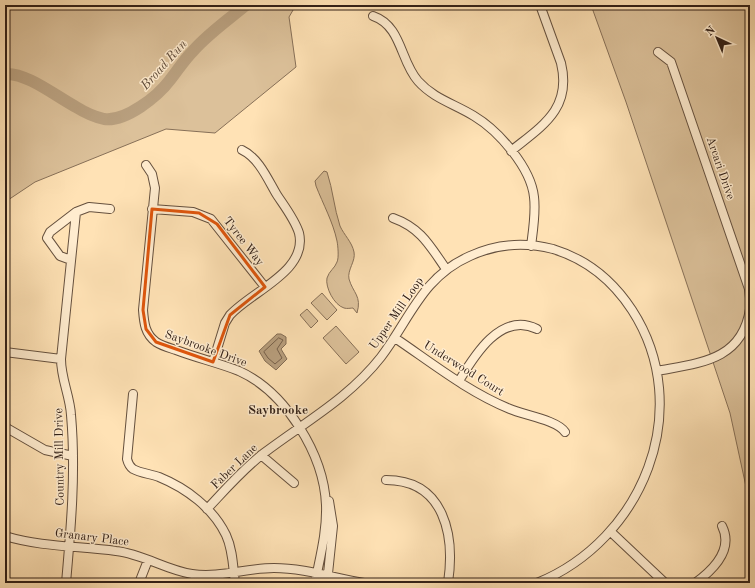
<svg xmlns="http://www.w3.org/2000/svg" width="755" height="588" font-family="'Old Standard TT',serif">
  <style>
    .green { fill: #dcc19a; stroke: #877058 }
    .water { fill: #b9a07f; stroke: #836d55 }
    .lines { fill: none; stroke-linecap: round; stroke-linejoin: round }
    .shore { stroke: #76604b; stroke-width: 1 }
    .river { stroke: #b9a07f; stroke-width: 12 }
    .minor-casing { stroke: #65503e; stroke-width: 10 }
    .minor { stroke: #ffeccf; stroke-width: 8 }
    .marked { fill: none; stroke: #df560d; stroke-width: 3; stroke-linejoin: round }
    .labels { text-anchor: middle; stroke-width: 3; stroke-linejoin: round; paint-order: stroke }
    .street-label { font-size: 12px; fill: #322017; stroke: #ffeccf }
    .water-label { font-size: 13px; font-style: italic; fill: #614d3b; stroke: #ffeccf }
    .neighbourhood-label { font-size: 13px; font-weight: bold; fill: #322017; stroke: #ffeccf }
  </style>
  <rect width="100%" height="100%" fill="#ffe2b5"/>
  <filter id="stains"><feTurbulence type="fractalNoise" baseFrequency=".005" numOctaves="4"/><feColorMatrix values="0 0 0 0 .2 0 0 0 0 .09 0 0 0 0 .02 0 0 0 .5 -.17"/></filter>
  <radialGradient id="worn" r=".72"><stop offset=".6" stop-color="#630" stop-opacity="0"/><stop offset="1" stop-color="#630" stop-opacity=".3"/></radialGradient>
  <path class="green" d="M5,5H296L289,17L296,67L215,133L166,129L35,182L5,202Z
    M591,5H750V505L730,413L626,102Z
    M324,171L327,172C333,190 334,208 340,226C344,235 352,242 354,252C356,261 347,270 349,279C353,293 362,296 357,313L353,308C351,308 347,309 344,308C334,305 325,287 327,278C329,271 335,268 337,262C339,258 338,246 337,241C333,222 323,204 316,186L315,181Z
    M322,293L337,310L327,320L311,303Z
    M307,309L318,321L311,328L300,315Z
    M336,326L359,352L346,364L323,338Z"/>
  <path class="water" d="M277,334H281L286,337V344L281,349L287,359L276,370L265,361L259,351Z"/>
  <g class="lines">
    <path class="shore" d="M279,338L283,340L277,349L282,358L275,364L268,358L264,352Z"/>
    <path class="river" d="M5,74C26,72 57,97 76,107C84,112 95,117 104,119C126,122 158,96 170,80C178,70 184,60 193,51C209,33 228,20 246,5"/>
    <defs>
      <path id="minor" d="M373,16C402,26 400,61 418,81C434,99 455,104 474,116C499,131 531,168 534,197C536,213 533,230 531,246
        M658,52L671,62L749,289L750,298
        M511,151C542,126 572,109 561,63L540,5
        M146,165L152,174L155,188L143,310C144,323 145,334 156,342C162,346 170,348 176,350C197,358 219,363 239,371C286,392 324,455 326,505C327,532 320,557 315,583
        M152,209L193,212L211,219L265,287
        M393,218C421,228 430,246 446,269
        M71,260L60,256L47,238L50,232L76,212
        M395,338C432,363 468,392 510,409C524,415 557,420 565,432
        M5,352L61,359
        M213,362L225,323L230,315C252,291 308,271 299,233C295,220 285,207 277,195C268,180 259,158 242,150
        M657,371C699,363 742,361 750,309
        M459,381C474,356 501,311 537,329
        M133,394L127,459C128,463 129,466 133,469C140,473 151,474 159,477C186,488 213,508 226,535C233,550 233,567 235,583
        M5,427L45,450L73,456
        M261,455L294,483
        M386,480C445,480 455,536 448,583
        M207,509C225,490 243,469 264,453C305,422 349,398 381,357C410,319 422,277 470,256C496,244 525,242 553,249C586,259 613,281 632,310C696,409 643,540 537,583
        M611,532L665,583
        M5,536C41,547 79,546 116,551C143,554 166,570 192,574C220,578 246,568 274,568C304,568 334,578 364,583
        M66,583C71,527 76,471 71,415C70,396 61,379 61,359L76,212L89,207L110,209
        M139,583L148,560
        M327,583L333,526L329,501
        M695,583C713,570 734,550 722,526"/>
    </defs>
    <use href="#minor" class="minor-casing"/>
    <use href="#minor" class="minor"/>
  </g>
  <path class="marked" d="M152,209L199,213L217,224L265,287L230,315L213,362L156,342L146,329L143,310Z"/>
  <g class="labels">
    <g class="street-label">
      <text transform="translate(721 168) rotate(71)" y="4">Arcari Drive</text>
      <text transform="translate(244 241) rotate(52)" y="4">Tyree Way</text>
      <text transform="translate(396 313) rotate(-55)" y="4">Upper Mill Loop</text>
      <text transform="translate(206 348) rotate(20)" y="4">Saybrooke Drive</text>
      <text transform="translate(464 368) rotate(32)" y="4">Underwood Court</text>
      <text transform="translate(59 457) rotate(-91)" y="4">Country Mill Drive</text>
      <text transform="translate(234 466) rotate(-44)" y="4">Faber Lane</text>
      <text transform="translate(92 537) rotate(7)" y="4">Granary Place</text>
    </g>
    <g class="water-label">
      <text transform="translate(163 64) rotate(-48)" y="5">Broad Run</text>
    </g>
    <g class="neighbourhood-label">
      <text x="278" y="414">Saybrooke</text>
    </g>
  </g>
  <rect width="755" height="588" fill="none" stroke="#ffe2b5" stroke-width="20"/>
  <rect x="6" y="6" width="743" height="576" fill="none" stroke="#322017" stroke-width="2"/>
  <rect x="10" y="10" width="735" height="568" fill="none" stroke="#322017"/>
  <g transform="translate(717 38) rotate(316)" stroke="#ffeccf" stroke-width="3" paint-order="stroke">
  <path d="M0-3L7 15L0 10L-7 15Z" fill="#322017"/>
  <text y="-6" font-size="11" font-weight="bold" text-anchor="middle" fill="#322017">N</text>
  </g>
  <rect width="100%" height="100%" filter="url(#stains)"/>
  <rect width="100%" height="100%" fill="url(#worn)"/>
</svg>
